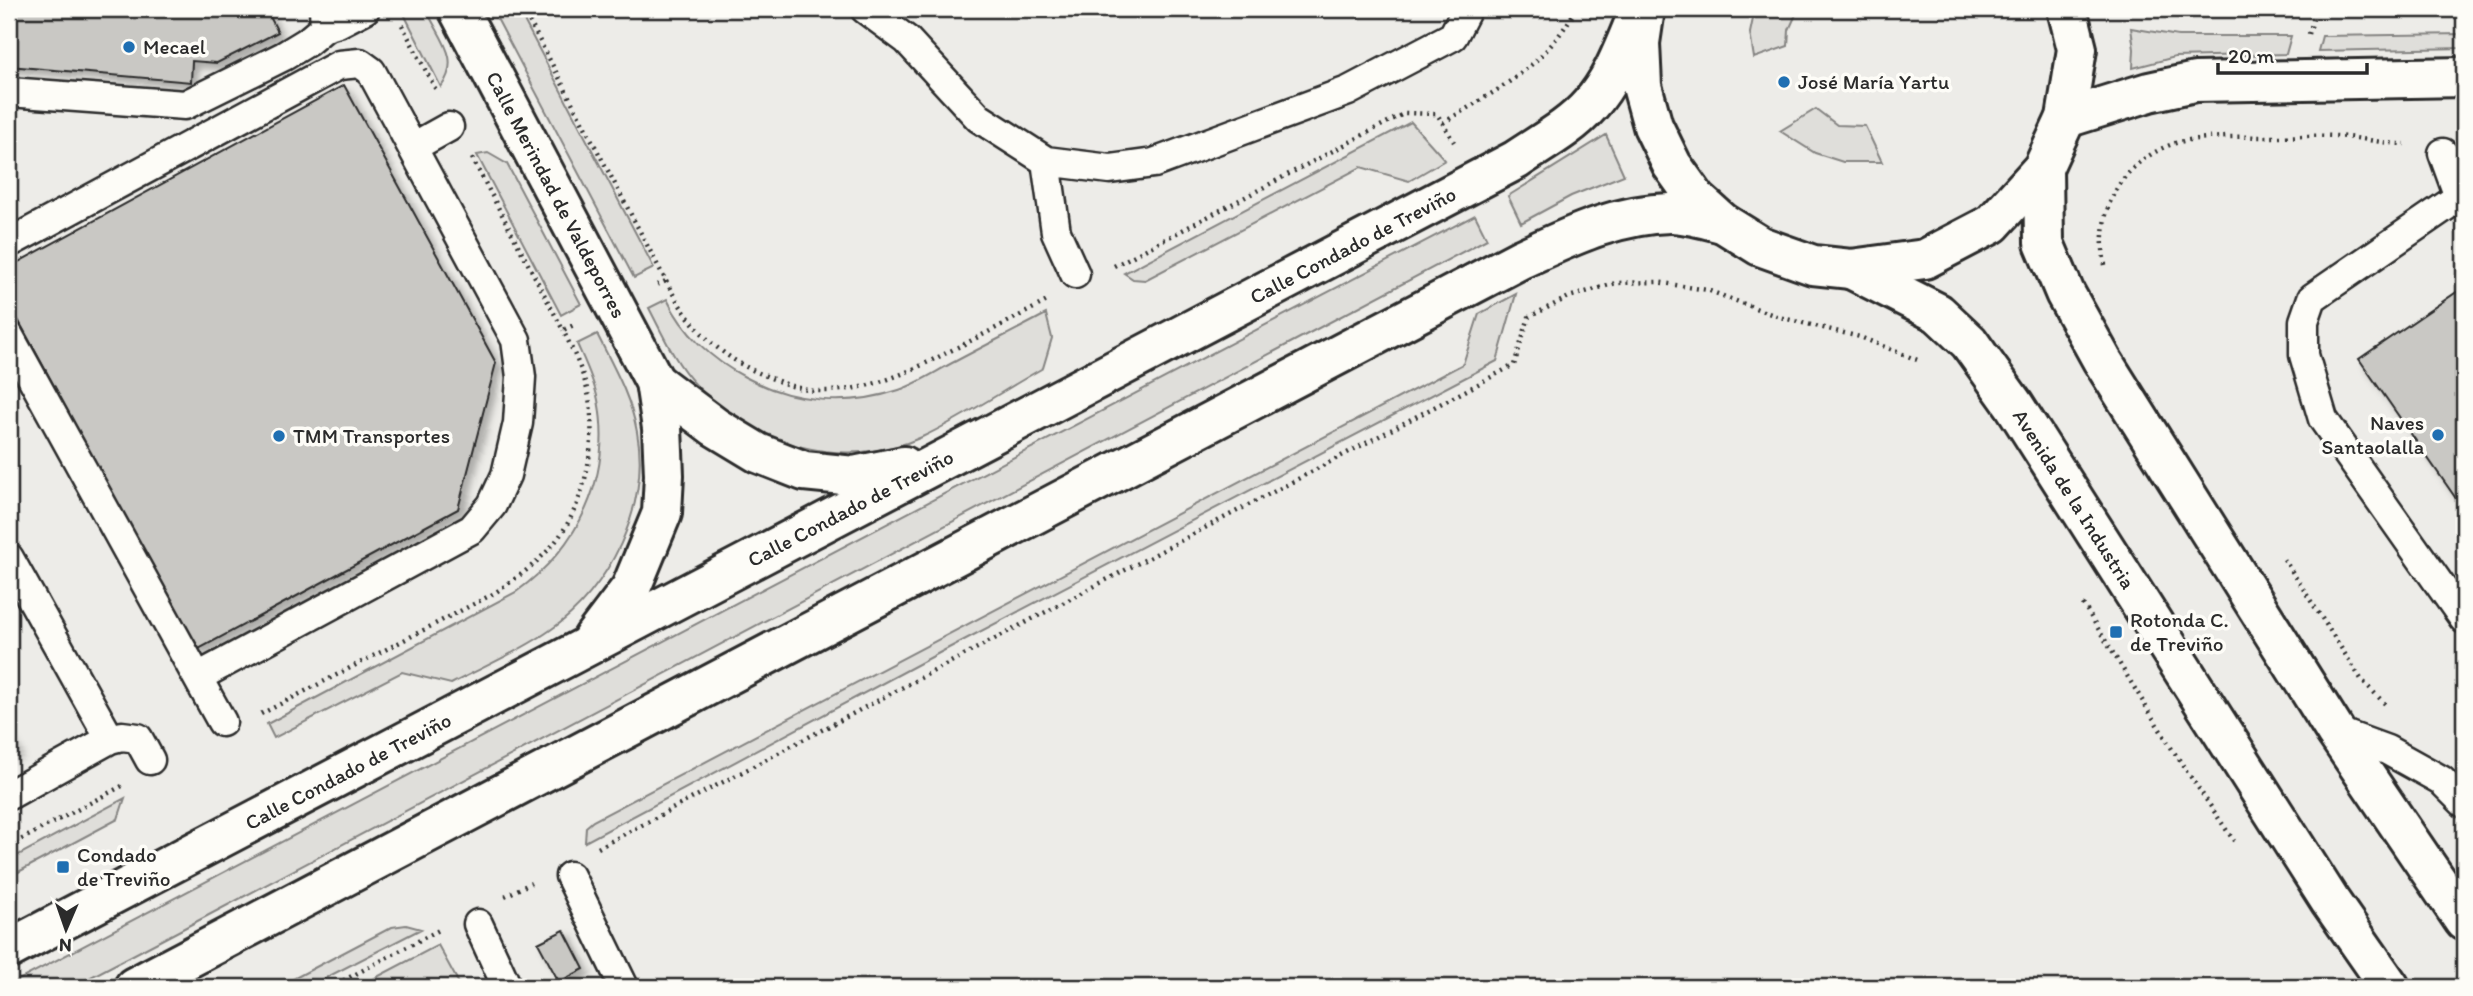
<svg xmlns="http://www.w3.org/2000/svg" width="2473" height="996" font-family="Itim,sans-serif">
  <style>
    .built { fill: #edece8 }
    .green { fill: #dfdeda; stroke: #858482; stroke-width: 2 }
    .building { fill: #c9c8c4; stroke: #2b2b2b; stroke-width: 2; filter: url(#shadow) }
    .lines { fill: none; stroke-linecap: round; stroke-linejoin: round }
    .service-casing { stroke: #2b2b2b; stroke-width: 33 }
    .minor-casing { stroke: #2b2b2b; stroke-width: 44 }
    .secondary-casing { stroke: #2b2b2b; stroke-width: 44 }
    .path { stroke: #2b2b2b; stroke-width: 4.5; stroke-dasharray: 2 5; stroke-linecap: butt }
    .service { stroke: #fdfcf7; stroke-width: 28 }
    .minor { stroke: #fdfcf7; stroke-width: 38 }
    .secondary { stroke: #fdfcf7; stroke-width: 38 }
    .poi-dot { fill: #1f6fb2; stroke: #fdfcf7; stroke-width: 2.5 }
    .labels { text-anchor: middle; stroke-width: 7; stroke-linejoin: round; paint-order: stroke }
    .poi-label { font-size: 21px; fill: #2b2b2b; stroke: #fdfcf7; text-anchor: start }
    .street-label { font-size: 21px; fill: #2b2b2b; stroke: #fdfcf7 }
  </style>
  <defs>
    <filter id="shadow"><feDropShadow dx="6" dy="6" stdDeviation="3.5" flood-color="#0004"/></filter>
  </defs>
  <rect width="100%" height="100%" fill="#fdfcf7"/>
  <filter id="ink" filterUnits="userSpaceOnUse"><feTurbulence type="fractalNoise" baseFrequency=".0143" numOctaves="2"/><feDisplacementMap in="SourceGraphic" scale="14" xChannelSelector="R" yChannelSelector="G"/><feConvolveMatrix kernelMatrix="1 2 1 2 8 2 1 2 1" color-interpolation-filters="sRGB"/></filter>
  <g filter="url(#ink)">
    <path class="built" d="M9,9H2464V987H9Z"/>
    <path class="green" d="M492,9H518L654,268L634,278Z
      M1755,9H1795L1797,12L1789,30L1788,46L1754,58L1750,33Z
      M402,10L417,11L429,15C442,41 461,60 441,87Z
      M2131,28L2178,36H2291L2286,54L2175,57L2133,68L2134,49Z
      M2464,34V48L2318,51L2322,36Z
      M1816,109L1837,125L1865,126L1882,162H1843L1815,153L1780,131Z
      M1411,122L1445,160L1409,181L1361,167L1145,280L1133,279L1124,273Z
      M1606,135L1624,175L1571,196L1521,223L1508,196Z
      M488,153L507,164L581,304L561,315L477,155Z
      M1475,215L1487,239L207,916L72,987H9V985Z
      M1516,294L1497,361L941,652L585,842L586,827L593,821L1463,364L1479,314Z
      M667,299C683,333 712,360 745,377C793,403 848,407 899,390C919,383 938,370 956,361C986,345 1016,330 1046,314L1052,338L1043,368C1004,390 961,419 922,437C845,472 752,445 696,385C675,363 663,335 649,308Z
      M597,334C613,366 631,397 637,432C651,505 609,591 549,631C519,652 483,667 451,684L402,672L274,738L267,724L516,592C578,547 613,478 598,400C594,380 585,362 577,344Z
      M125,798L118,819L9,877V860Z
      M406,925L421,929L308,987H278L392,927Z
      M438,945L461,987H358Z"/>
    <path class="building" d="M9,9H266L278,32L217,63L192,61L191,82L9,66Z
      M344,85L496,363L458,509L197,650L9,303V267Z
      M2464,287V510L2359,359Z
      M9,735L17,750L9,755Z
      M564,930L584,969L559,982L538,943Z"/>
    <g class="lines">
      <defs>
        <path id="service" d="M865,9L907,40L979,118L1046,161L1110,169L1154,163L1348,91L1453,36L1467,9
          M325,27L338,23L365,9
          M9,92L185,105L284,56L307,42L325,27L324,9
          M413,147L449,127
          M2443,153L2459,197L2312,298L2304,321V355L2323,419L2464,619
          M1046,161L1056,232L1075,274
          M9,243L339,65L360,63L371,71L516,340L521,377L518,423L506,475L492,505L472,529L198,677
          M9,336L222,722
          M9,558L110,739
          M2335,731L2387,750L2441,780L2464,803
          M9,795L110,739L122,736L138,738L150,760
          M570,876L624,987
          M478,924L507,987"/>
        <g id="minor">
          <path id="s1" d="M458,9L655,382L662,428L664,475L662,513L631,588L593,638"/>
          <path d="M2066,118L2149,92L2195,82L2464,77"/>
          <path d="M655,382L715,427L758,453L804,471L854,476L904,466"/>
          <path id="s2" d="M9,949L1516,160C1541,143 1570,128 1590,105C1614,79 1626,41 1640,9"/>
          <path d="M134,987L1519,260C1567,238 1615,214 1670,213C1687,213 1706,219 1723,223"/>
        </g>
        <g id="secondary">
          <path d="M1645,9L1640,43L1642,86L1653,126L1672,165L1697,200L1723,223L1760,246L1813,265L1851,269L1925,259L1992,224L2043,168L2066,118L2077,49L2067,9"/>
          <path d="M2043,168L2044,243L2065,293L2102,360L2335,731L2464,921"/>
          <path id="s3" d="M1851,269L1938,313L1969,342L2014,405L2330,901L2390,987"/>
        </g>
      </defs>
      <use href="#service" class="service-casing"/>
      <use href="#minor" class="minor-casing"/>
      <use href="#secondary" class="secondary-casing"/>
      <path class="path" d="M523,9L666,281L653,287
        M402,25L437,92
        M2309,34L2316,9
        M1443,123C1499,88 1543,69 1576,9
        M472,158L563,330L576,324
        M2105,265C2095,211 2119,165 2170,145C2194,135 2245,137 2272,137C2296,137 2322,134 2347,137C2367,139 2386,144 2405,144
        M1114,266L1405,113L1437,114L1454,142
        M666,281C687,322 715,354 759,373C778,381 799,391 820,391C871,392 913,370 956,348C987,333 1017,317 1047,301
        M2284,559L2361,679L2387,706
        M2083,604L2172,749L2234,841
        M261,714L493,594C514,580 534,566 551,547C583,511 596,451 590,405C587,379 574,353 563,330
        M9,846L122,786
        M598,848L1514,365L1529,317L1569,297L1616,283L1657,282L1707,290L1779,317L1860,337L1920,361
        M505,896L531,883
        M331,987L441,929"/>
      <use href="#service" class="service"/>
      <use href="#minor" class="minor"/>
      <use href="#secondary" class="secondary"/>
    </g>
  </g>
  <g class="poi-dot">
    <circle cx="129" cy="47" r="7"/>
    <circle cx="1784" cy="82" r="7"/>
    <circle cx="2438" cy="435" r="7"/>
    <circle cx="279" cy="436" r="7"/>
    <rect x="2109" y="625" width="14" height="14" rx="3.5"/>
    <rect x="56" y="860" width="14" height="14" rx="3.5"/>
  </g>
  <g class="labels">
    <g class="poi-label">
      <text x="143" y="54">Mecael</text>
      <text x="1798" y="89">José María Yartu</text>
      <text x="2424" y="430" text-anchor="end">Naves<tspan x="2424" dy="24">Santaolalla</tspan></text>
      <text x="293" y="443">TMM Transportes</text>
      <text x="2130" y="627">Rotonda C.<tspan x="2130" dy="24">de Treviño</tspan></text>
      <text x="77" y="862">Condado<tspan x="77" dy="24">de Treviño</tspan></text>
    </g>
    <g class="street-label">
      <text dy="7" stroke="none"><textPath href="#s1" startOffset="210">Calle Merindad de Valdeporres</textPath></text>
      <text dy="7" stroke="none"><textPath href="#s2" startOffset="1517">Calle Condado de Treviño</textPath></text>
      <text dy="7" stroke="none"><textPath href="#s3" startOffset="329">Avenida de la Industria</textPath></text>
      <text dy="7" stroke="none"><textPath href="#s2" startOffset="950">Calle Condado de Treviño</textPath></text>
      <text dy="7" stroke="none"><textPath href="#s2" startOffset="383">Calle Condado de Treviño</textPath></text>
    </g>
  </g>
  <rect width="2473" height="996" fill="none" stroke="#fdfcf7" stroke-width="35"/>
  <rect x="18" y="18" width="2438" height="961" fill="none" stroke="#2b2b2b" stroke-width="2.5" filter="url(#ink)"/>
  <g transform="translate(66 929) rotate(182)" stroke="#fdfcf7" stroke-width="5" paint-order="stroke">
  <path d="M0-5L12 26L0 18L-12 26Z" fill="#2b2b2b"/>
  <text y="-10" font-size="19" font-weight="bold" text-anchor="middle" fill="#2b2b2b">N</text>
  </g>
  <path d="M2218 63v10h149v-10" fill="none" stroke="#2b2b2b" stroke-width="3.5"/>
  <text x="2228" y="63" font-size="21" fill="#2b2b2b" stroke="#fdfcf7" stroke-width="5" paint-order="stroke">20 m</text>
</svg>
